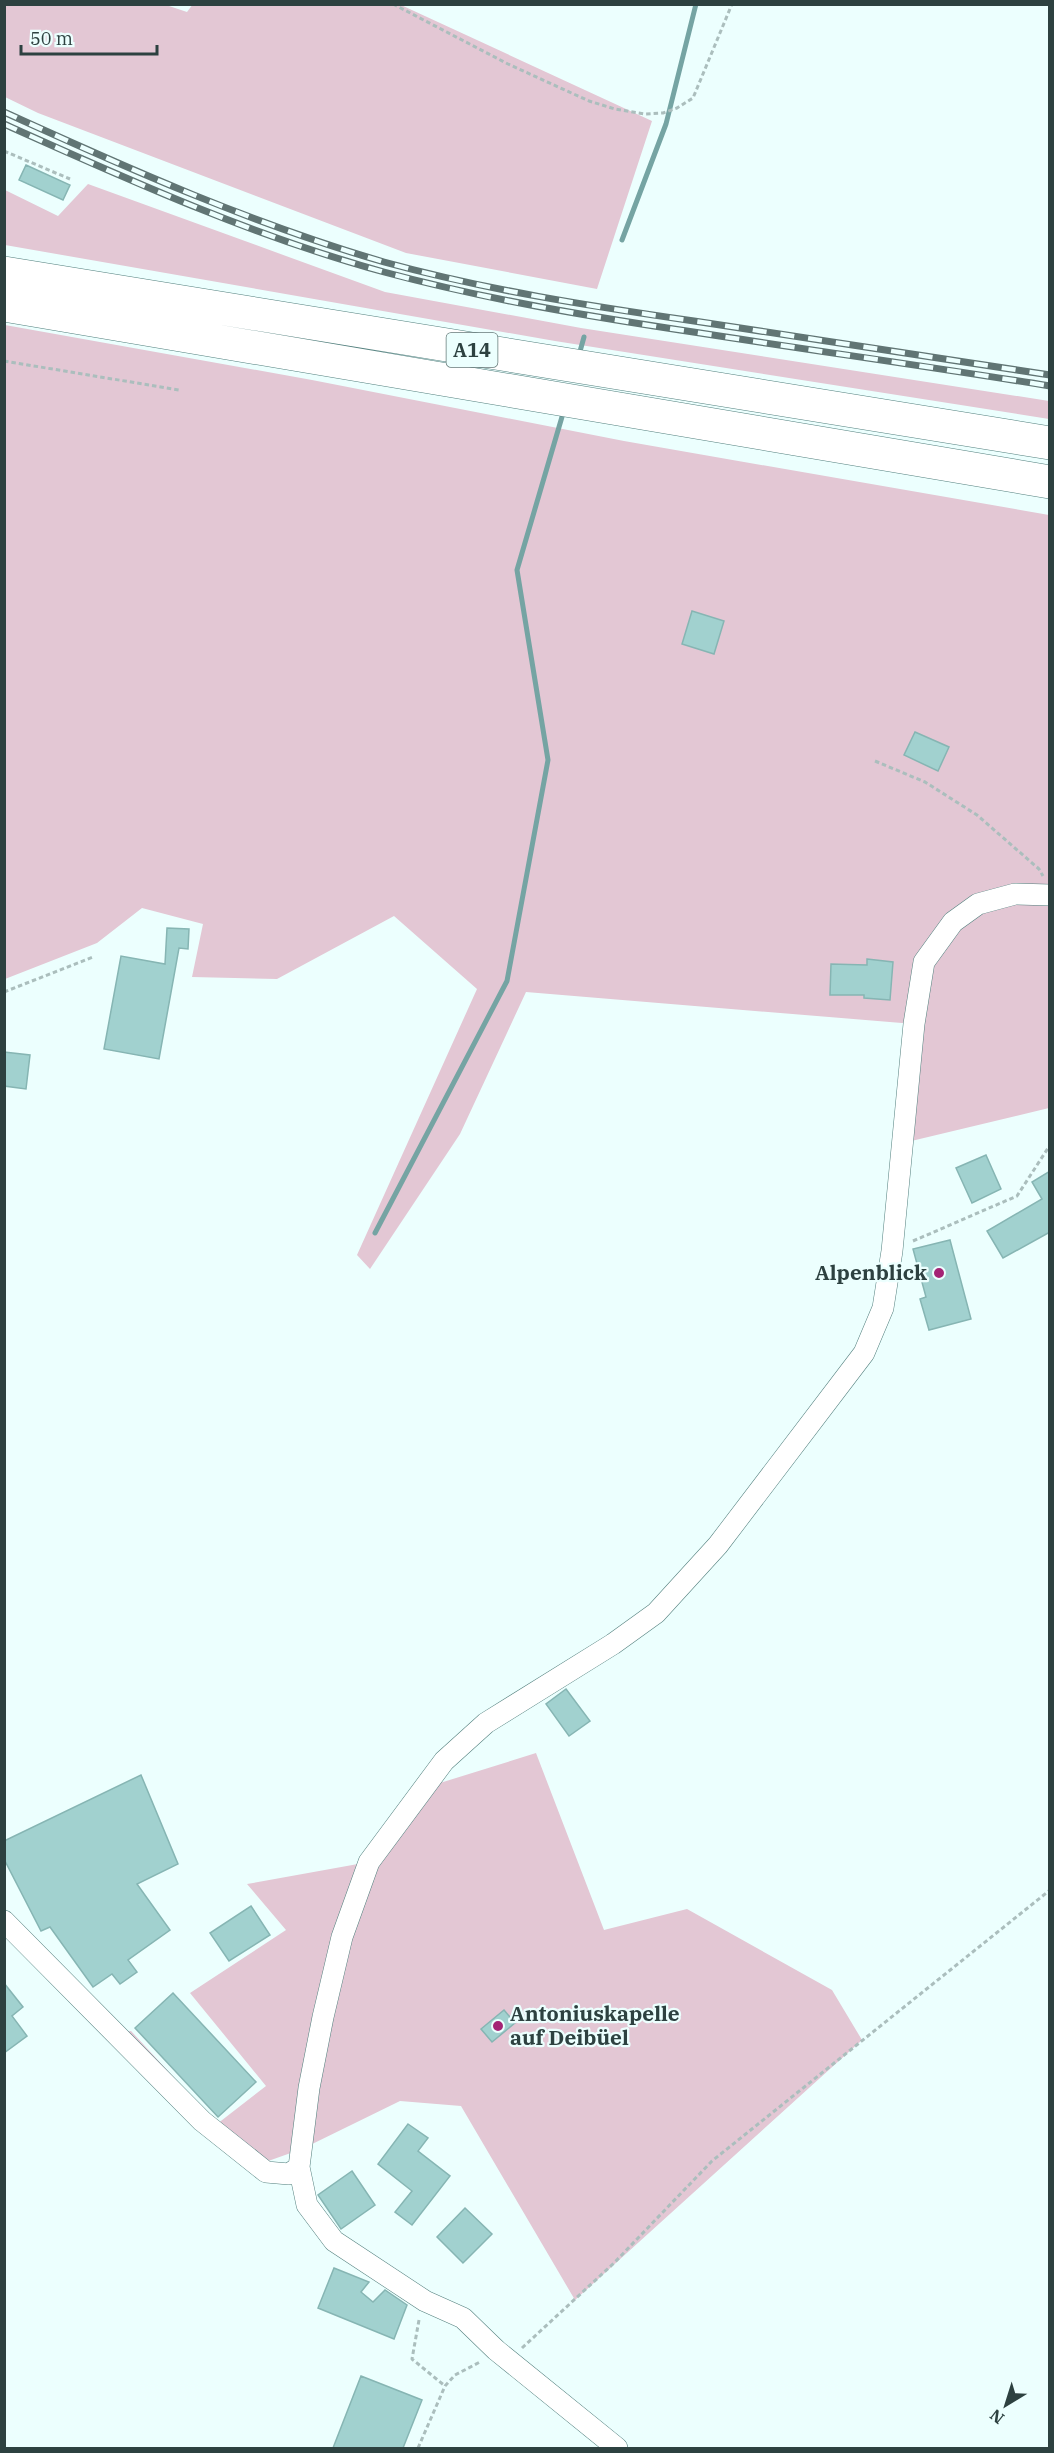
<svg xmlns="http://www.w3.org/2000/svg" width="1054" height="2453" font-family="'IBM Plex Serif',serif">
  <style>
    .green { fill: #e3c7d4 }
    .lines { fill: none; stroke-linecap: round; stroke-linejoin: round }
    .stream { stroke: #75a4a3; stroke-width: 5 }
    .building { fill: #a1d1cf; stroke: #86b5b3; stroke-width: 1.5 }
    .street-casing { stroke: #527f7d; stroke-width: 22 }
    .highway-casing { stroke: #527f7d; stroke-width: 34 }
    .path { stroke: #abbebd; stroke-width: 3; stroke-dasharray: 4.5 3; stroke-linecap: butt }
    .street { stroke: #fff; stroke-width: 21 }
    .highway { stroke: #fff; stroke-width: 33 }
    .rail-casing { stroke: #617574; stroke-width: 7 }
    .rail { stroke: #ecfffe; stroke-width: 4.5; stroke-dasharray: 14; stroke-linecap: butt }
    .poi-dot { fill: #a42475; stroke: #ecfffe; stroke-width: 2 }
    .labels { text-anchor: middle; stroke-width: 4.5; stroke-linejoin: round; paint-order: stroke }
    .shield { fill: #ecfffe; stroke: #667a79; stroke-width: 1.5 }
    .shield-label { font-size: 20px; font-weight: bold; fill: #2d4140 }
    .poi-label { font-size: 21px; font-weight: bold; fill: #2d4140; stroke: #ecfffe; text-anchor: end }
  </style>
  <rect width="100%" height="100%" fill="#ecfffe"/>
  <path class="green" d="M163,4L187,12L193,4L401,5L652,121L597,289L406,253L38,113L5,97V5Z
    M88,184L385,292L581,328L1049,401V419L555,341L5,245V190L58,216Z
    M5,325L312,380L624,441L1049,515V1108L903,1143L914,1024L526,992L460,1134L370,1269L357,1255L477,989L394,916L277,979L192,977L203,924L142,908L97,943L5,979Z
    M536,1753L604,1930L687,1909L832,1990L862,2040L575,2300L461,2106L400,2101L302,2149L257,2165L115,2033L131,2031L217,2124L266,2086L190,1993L286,1930L247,1884L369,1862L424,1788Z"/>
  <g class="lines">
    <path class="stream" d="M622,240L666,124L696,4
      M579,355L584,337
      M375,1233L507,981L548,760L517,570L564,410"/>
  </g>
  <path class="building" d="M26,165L70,185L63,200L19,180Z
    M692,611L724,621L714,654L682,644Z
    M915,732L949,747L938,771L904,755Z
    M167,928L189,929L188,949L179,948L159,1059L104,1049L121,956L165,964Z
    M867,959L893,962L890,1000L864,998V995H830L831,964L867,965Z
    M4,1052L30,1055L26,1089L4,1086Z
    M986,1155L1001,1189L972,1203L956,1168Z
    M1050,1171V1232L1003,1258L987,1231L1042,1199L1032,1182Z
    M950,1240L971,1319L929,1330L920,1299L926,1297L913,1249Z
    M566,1689L590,1721L569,1736L546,1704Z
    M141,1775L178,1864L137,1884L170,1930L128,1960L137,1972L120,1984L112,1974L93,1987L50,1927L41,1931L4,1859V1841Z
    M251,1906L270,1935L229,1961L210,1933Z
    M4,1983L23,2007L12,2016L27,2036L4,2053Z
    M173,1993L256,2082L218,2117L135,2028Z
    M504,2010L515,2023L492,2042L481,2029Z
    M408,2124L428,2138L418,2151L450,2176L412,2225L395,2212L412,2191L378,2164Z
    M352,2171L375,2205L341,2229L318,2195Z
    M465,2208L492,2234L463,2263L437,2237Z
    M334,2268L369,2282L361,2292L373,2302L385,2290L407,2305L394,2339L318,2308Z
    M361,2376L422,2400L403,2448H333Z"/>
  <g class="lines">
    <defs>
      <path id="street" d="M4,1921L202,2121L266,2172L289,2174L299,2167
        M617,2448L496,2350L463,2318L425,2301L334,2241L307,2205L299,2167L309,2088L323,2017L342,1937L369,1862L444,1761L486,1723L613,1644L656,1613L718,1545L864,1353L883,1308L892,1251L914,1024L924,962L953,922L978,904L1015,894L1050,895"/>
      <path id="highway" d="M4,273L1050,443
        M4,305L1050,482"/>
    </defs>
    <use href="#street" class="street-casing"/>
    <use href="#highway" class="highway-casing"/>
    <path class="path" d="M393,4L508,64L589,101L615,109L645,114L663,113L677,108L693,98L732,4
      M4,151L70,179
      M4,361L179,390
      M875,761L925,782L977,815L1039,869L1043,876
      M4,992L93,957
      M913,1241L1017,1196L1050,1145
      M419,2320L412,2359L445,2386
      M522,2348L614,2263L712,2161L1050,1890
      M418,2448L445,2386L455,2375L480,2362"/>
    <use href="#street" class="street"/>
    <use href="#highway" class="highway"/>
    <defs>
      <path id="rail" d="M4,112C129,169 253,224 384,262C486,290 590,306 694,321C813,339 931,357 1050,375
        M4,124C129,180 253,236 384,272C488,300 593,317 700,333C816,351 933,367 1050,386"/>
    </defs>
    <use href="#rail" class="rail-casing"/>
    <use href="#rail" class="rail"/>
  </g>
  <g class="poi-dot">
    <circle cx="939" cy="1273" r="6"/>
    <circle cx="498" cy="2026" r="6"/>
  </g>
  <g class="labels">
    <rect class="shield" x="446.5" y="333" width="51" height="34" rx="4.5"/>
    <g class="shield-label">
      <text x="472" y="357">A14</text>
    </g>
    <g class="poi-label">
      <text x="927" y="1280">Alpenblick</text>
      <text x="510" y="2021" text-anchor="start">Antoniuskapelle<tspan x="510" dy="24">auf Deibüel</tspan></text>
    </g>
  </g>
  <rect width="1054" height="2453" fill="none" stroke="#2d4140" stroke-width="12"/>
  <g transform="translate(1006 2405) rotate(218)" stroke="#ecfffe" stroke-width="4.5" paint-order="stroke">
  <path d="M0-4.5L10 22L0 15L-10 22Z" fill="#2d4140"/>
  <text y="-9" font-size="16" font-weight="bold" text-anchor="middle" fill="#2d4140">N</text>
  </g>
  <path d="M21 45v9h136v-9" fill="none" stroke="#2d4140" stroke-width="3"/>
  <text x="30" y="45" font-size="18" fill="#2d4140" stroke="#ecfffe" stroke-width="4.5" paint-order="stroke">50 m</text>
</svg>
